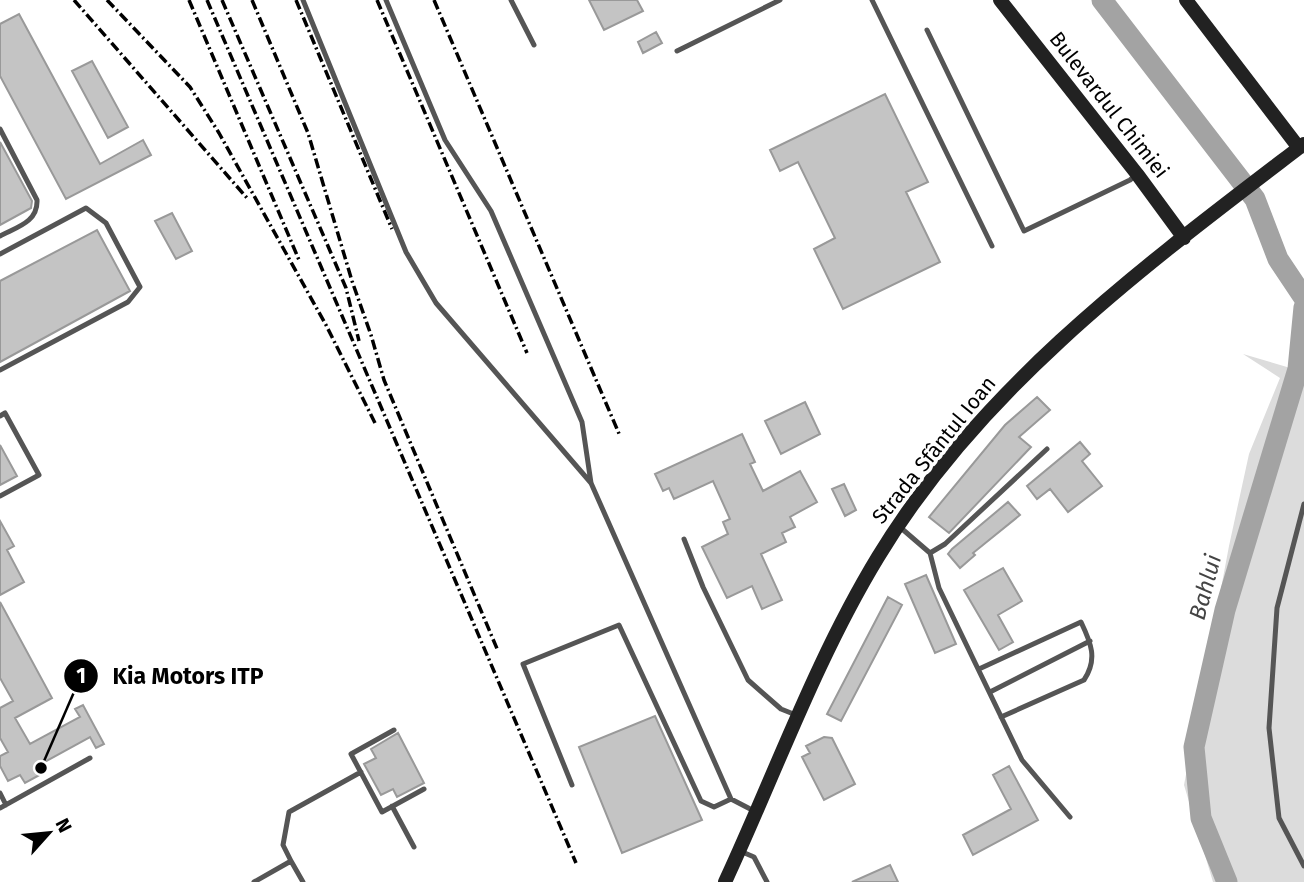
<svg xmlns="http://www.w3.org/2000/svg" width="1304" height="882" font-family="'Fira Sans',sans-serif">
  <style>
    .green { fill: #dcdcdc }
    .lines { fill: none; stroke-linecap: round; stroke-linejoin: round }
    .river { stroke: #a3a3a3; stroke-width: 21 }
    .building { fill: #c4c4c4; stroke: #999; stroke-width: 2 }
    .lane { stroke: #555; stroke-width: 5 }
    .secondary { stroke: #222; stroke-width: 14 }
    .rail { stroke: #000; stroke-width: 3.5; stroke-dasharray: 10 3.5 2 3.5; stroke-linecap: butt }
    .labels { text-anchor: middle; stroke-width: 7; stroke-linejoin: round; paint-order: stroke }
    .street-label { font-size: 21px; fill: #000; stroke: #fff }
    .water-label { font-size: 23px; font-style: italic; fill: #444; stroke: #fff }
    .leader { fill: none; stroke: #000; stroke-width: 2.5 }
    .callout-dot { fill: #000; stroke: #fff; stroke-width: 2.5 }
    .mark-label { font-size: 21px; text-anchor: middle; font-weight: bold; fill: #fff }
    .callout-label { font-size: 23px; text-anchor: middle; font-weight: bold; fill: #000; stroke: #fff; stroke-width: 7; stroke-linejoin: round; paint-order: stroke }
  </style>
  <rect width="100%" height="100%" fill="#fff"/>
  <path class="green" d="M1243,354L1304,372V882H1213L1184,785L1229,546L1249,454L1280,378Z"/>
  <g class="lines">
    <path class="river" d="M1102,0L1255,199L1278,259L1304,298
      M1227,882L1201,818L1194,747L1225,610L1298,369L1304,307"/>
  </g>
  <path class="building" d="M589,0H637L643,11L604,30Z
    M19,14L100,164L143,140L151,155L66,199L0,76V24Z
    M656,32L662,43L643,53L638,42Z
    M92,61L128,127L108,138L72,71Z
    M885,94L928,182L906,192L940,262L843,309L814,249L835,238L798,162L780,171L770,150Z
    M0,142L32,201L31,208L0,225Z
    M172,213L192,251L176,259L155,221Z
    M97,230L130,291L0,362V281Z
    M1037,397L1050,410L1019,437L1031,447L949,533L929,517L1005,425Z
    M805,402L820,434L781,454L765,421Z
    M742,434L755,462L750,464L763,491L800,471L817,502L790,517L795,527L782,533L786,542L761,554L782,600L762,609L752,586L727,598L702,547L728,534L723,522L730,519L713,481L674,499L669,488L663,491L655,474Z
    M1080,442L1090,454L1082,461L1102,486L1068,512L1050,489L1037,499L1027,486Z
    M0,445L17,476L0,485Z
    M844,484L856,510L845,516L832,489Z
    M1008,502L1020,515L973,553L975,555L960,568L948,554L952,549Z
    M0,521L14,546L7,550L24,582L0,595Z
    M1003,568L1022,601L998,615L1013,642L999,650L964,590Z
    M926,575L956,644L935,653L905,584Z
    M888,597L902,605L841,721L827,714Z
    M0,602L52,698L15,718L30,744L80,717L75,709L83,705L104,744L96,748L90,737L41,764L45,772L25,783L20,775L8,781L0,766V756L8,752L0,738V708L13,701L0,678Z
    M655,716L702,820L622,853L579,747Z
    M398,733L424,783L397,797L393,789L381,795L364,764L376,758L371,749Z
    M824,737L832,738L855,784L824,800L802,757L810,753L806,746Z
    M1009,766L1038,820L973,855L963,835L1011,809L993,775Z
    M890,865L898,882H852Z"/>
  <g class="lines">
    <path class="lane" d="M303,0L406,252L436,303L591,483
      M386,0L445,140L491,211L582,422L591,483L731,799
      M511,0L534,45
      M872,0L992,246
      M927,30L1024,231L1130,180L1137,174
      M677,51L780,0
      M0,129L37,200C38,222 17,227 0,236
      M0,254L86,208L106,223L140,287L128,302L0,370
      M0,416L5,413L39,475L0,496
      M1304,504L1277,608L1269,728L1279,818L1304,866
      M901,528L930,553L939,588L1022,760L1070,817
      M684,539L703,587L748,680L781,709L796,715
      M930,553L945,544L1047,449
      M979,669L1081,622C1091,643 1098,659 1084,680L1001,717
      M990,692L1090,641
      M394,730L351,754L382,812L424,789
      M572,785L523,664L619,625L701,801L714,807L731,799L756,812
      M0,793L6,805
      M392,806L414,847
      M0,808L90,758
      M740,851L754,857L767,882
      M291,861L283,845L289,812L361,772
      M254,882L291,861L303,882"/>
    <path class="secondary" d="M1000,0L1137,174L1184,238
      M1186,0L1299,148
      M725,882C775,774 816,659 878,557C982,385 1147,264 1304,144"/>
    <path class="rail" d="M74,0L247,198
      M107,0L190,87L219,133L326,325L375,423
      M189,0L299,260
      M207,0L576,863
      M222,0L346,288L359,341
      M252,0L308,133L352,281L371,335L384,380L498,651
      M296,0L392,229
      M377,0L527,353
      M434,0L620,436"/>
  </g>
  <g class="labels">
    <g class="street-label">
      <text transform="translate(1109 105) rotate(52)" y="7">Bulevardul Chimiei</text>
      <text transform="translate(934 450) rotate(-51)" y="7">Strada Sfântul Ioan</text>
    </g>
    <g class="water-label">
      <text transform="translate(1205 587) rotate(-75)" y="8">Bahlui</text>
    </g>
  </g>
  <path class="leader" d="M41 768L81 676"/>
  <g class="callout-dot">
    <circle cx="41" cy="768" r="7"/>
    <circle cx="81" cy="676" r="18"/>
  </g>
  <g class="mark-label">
    <text x="81" y="683">1</text>
  </g>
  <g class="callout-label">
    <text x="188" y="684">Kia Motors ITP</text>
  </g>
  <g transform="translate(49 833) rotate(63)" stroke="#ffffff" stroke-width="5" paint-order="stroke">
  <path d="M0-5L12 26L0 18L-12 26Z" fill="#000000"/>
  <text y="-10" font-size="19" font-weight="bold" text-anchor="middle" fill="#000000">N</text>
  </g>
</svg>
